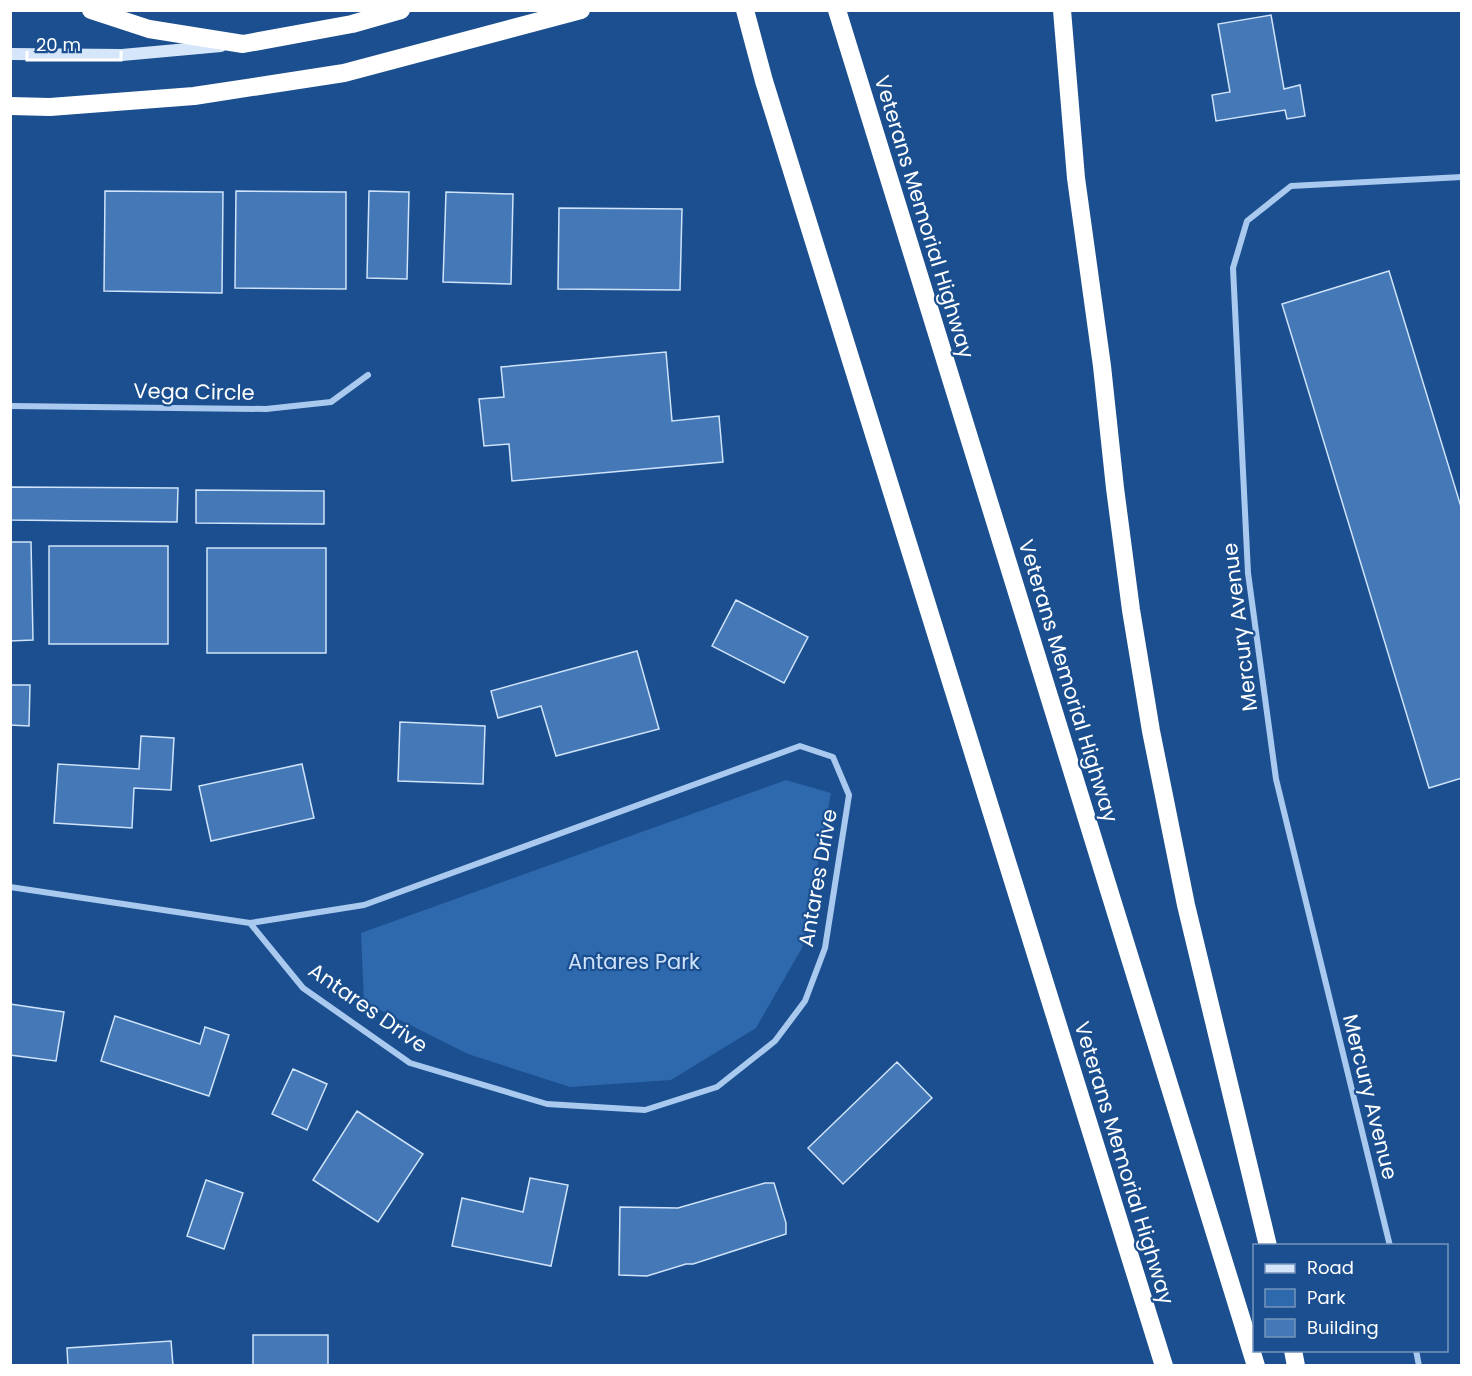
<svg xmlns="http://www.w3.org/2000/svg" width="1472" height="1376" font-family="Poppins,sans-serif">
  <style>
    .green { fill: #2e69ad }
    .building { fill: #4478b7; stroke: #cfe3fa; stroke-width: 1.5 }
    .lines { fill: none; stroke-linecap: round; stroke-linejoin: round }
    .street { stroke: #a9c9ee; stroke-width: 6 }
    .secondary { stroke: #d6e6fa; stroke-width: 12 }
    .highway { stroke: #fff; stroke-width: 18 }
    .labels { text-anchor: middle; stroke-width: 4.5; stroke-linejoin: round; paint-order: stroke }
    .street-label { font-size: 21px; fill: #fff; stroke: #1b4f8f }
    .park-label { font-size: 21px; fill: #cfe3fa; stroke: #1b4f8f }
  </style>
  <rect width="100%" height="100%" fill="#1b4f8f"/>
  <path class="green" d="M786,780L831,793L802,948L756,1028L671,1080L570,1087L468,1054L364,1002L361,933Z"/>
  <path class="building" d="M1271,15L1284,89L1300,85L1305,116L1287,119L1285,110L1216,121L1212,95L1230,92L1218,24Z
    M105,191L223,192L222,293L104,291Z
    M236,191L346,192V289L235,288Z
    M369,191L409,192L407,279L367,278Z
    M446,192L513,194L511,284L443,282Z
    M559,208L682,209L680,290L558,289Z
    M1389,271L1462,510V778L1429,788L1282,304Z
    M666,352L672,421L719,416L723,462L512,481L509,444L484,446L479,399L504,397L501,367Z
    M10,487L178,488L177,522L10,520Z
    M196,490L324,491V524L196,523Z
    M10,542H31L33,640L10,641Z
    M49,546H168V644H49Z
    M207,548H326V653H207Z
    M736,600L808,637L784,683L712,646Z
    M637,651L659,729L556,756L541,706L498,718L491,691Z
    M10,685H30L29,726L10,725Z
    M400,722L485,726L483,784L398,781Z
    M141,736L174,738L171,790L134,788L132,828L54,823L58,764L139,769Z
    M302,764L314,818L211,841L199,786Z
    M10,1004L64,1012L56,1061L10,1055Z
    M115,1016L200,1044L205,1027L229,1035L209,1096L101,1061Z
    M897,1062L932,1098L843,1184L808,1148Z
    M293,1069L327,1084L307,1130L272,1114Z
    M357,1111L423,1154L378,1222L313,1180Z
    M530,1178L568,1185L551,1266L452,1246L462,1198L523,1212Z
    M206,1180L243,1193L224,1249L187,1236Z
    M765,1183H774L786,1223V1234L693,1264H686L647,1276L619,1275L620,1207L678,1208Z
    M253,1335H328V1366H253Z
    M171,1341L173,1366H68L67,1348Z"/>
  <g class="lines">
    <path class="street" d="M10,406L266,409L331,402L368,375
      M800,746L833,757L849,795L825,948L805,1001L775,1041L717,1087L645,1110L547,1104L410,1063L303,988L250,923L364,905Z
      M10,887L250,923
      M1390,1246L1276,779L1248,573L1233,268L1247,221L1291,186L1462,177
      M1416,1350L1419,1366"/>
    <path class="secondary" d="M10,54L122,55L221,46"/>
    <path class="highway" d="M91,10L149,29L243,44L352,24L401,10
      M745,10L764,81L1164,1366
      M837,10L1256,1366
      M1062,10L1076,178L1102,366L1115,488L1131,610L1151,731L1186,905L1268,1246
      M10,106L50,107L194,96L344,73L581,10
      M1293,1350L1296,1366"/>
  </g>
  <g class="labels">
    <g class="street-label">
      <text transform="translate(924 217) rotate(73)" y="7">Veterans Memorial Highway</text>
      <text transform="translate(194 392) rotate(1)" y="7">Vega Circle</text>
      <text transform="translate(1240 627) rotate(-97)" y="7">Mercury Avenue</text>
      <text transform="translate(1068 681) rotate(73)" y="7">Veterans Memorial Highway</text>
      <text transform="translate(818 878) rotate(-80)" y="7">Antares Drive</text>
      <text transform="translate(368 1008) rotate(35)" y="7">Antares Drive</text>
      <text transform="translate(1370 1097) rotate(76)" y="7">Mercury Avenue</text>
      <text transform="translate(1124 1163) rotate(73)" y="7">Veterans Memorial Highway</text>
    </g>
    <g class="park-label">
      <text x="634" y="969">Antares Park</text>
    </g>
  </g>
  <rect width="1472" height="1376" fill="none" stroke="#ffffff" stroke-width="24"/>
  <rect x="1253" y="1244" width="195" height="108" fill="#1b4f8f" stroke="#7695bc" stroke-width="1.5"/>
  <rect x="1265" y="1264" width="30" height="9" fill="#d6e6fa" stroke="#7695bc" stroke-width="1.5"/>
  <text x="1307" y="1274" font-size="18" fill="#ffffff">Road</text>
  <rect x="1265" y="1289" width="30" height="18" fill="#2e69ad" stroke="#7695bc" stroke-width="1.5"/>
  <text x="1307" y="1304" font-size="18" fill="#ffffff">Park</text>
  <rect x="1265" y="1319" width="30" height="18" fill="#4478b7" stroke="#7695bc" stroke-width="1.5"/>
  <text x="1307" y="1334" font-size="18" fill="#ffffff">Building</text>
  <path d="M27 51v9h94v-9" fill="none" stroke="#ffffff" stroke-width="3"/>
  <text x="36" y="51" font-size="18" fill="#ffffff" stroke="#1b4f8f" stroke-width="4.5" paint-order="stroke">20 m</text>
</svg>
